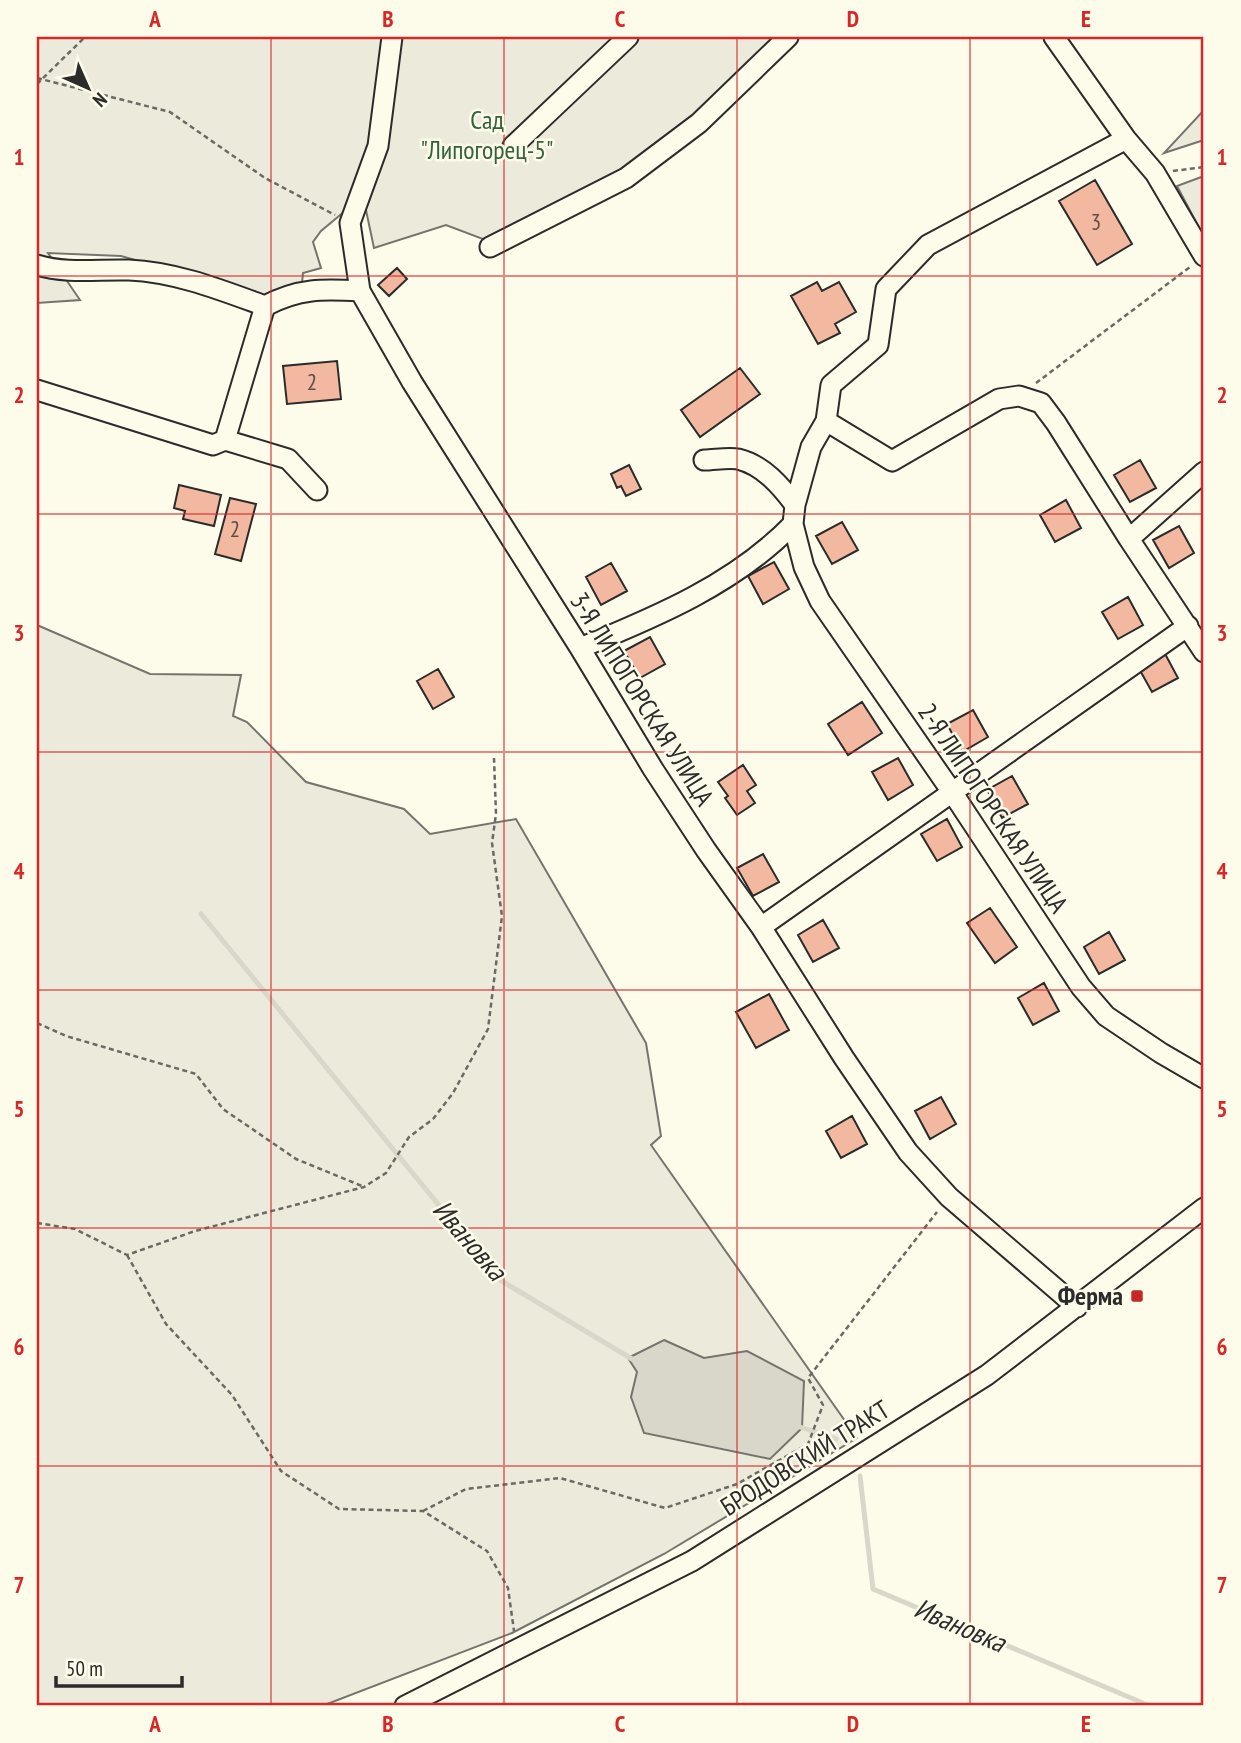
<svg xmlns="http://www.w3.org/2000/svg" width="1241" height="1743" font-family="'PT Sans Narrow',sans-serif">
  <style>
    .green { fill: #ecebdb; stroke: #74746e; stroke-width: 2 }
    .water { fill: #d8d7c9; stroke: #74746e; stroke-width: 2 }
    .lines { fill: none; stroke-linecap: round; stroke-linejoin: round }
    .stream { stroke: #d8d7c9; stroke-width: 5 }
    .building { fill: #f2b8a0; stroke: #2b2b2b; stroke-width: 2 }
    .minor-casing { stroke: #2b2b2b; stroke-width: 23 }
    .path { stroke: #6a6964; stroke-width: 2.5; stroke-dasharray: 5 3.5; stroke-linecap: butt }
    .minor { stroke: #fdfbea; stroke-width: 19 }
    .grid { fill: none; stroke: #d62828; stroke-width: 2; stroke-opacity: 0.55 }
    .poi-dot { fill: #c62828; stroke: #fdfbea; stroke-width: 2.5 }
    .labels { text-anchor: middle; stroke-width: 5; stroke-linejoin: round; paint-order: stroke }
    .number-label { font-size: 23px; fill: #5d4e48 }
    .park-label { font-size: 26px; fill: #34623c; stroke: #fdfbea }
    .street-label { font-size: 26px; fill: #2b2b2b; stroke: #fdfbea }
    .poi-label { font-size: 26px; font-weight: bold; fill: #2b2b2b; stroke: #fdfbea; text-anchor: end }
    .water-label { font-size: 28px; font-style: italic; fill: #2b2b2b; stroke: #fdfbea }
    .neatline { fill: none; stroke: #d62828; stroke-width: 2.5 }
    .grid-label { font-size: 23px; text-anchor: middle; font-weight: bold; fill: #d62828 }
  </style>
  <rect width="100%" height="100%" fill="#fdfbea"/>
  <path class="green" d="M37,37H796L699,123L496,244L446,225L374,248L363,196L321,231L313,242L321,268L303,273L302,283L251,300L188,275L121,256L48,253L80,300L37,303Z
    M1204,110V140L1164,153Z
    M1204,176V237L1177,186Z
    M37,625L150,674L241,675L233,716L247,722L306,782L404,809L430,834L516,819L646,1043L661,1136L651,1145L857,1438L664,1554L512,1633L322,1706H37Z"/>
  <path class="water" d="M664,1340L704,1358L747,1351L804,1381L802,1428L770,1459L644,1433L631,1397L637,1372L628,1358Z"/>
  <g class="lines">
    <path class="stream" d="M201,914L500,1280L632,1359
      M797,1426L836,1439
      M860,1476L873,1589L1150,1706"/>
  </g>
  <path class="building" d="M1095,180L1132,244L1097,265L1059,201Z
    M397,268L407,279L389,296L378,285Z
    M817,282L822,291L839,282L856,312L835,324L840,333L818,344L791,296Z
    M337,361L341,399L287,404L283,366Z
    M740,368L760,394L700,437L681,410Z
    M1140,460L1156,488L1130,502L1114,475Z
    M629,465L641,489L626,496L621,486L617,488L611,474Z
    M179,485L221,495L214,526L183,519L185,511L174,508Z
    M230,498L256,504L241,561L215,554Z
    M1066,500L1081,528L1055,542L1040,515Z
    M842,522L858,550L832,564L816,536Z
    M1179,526L1194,553L1169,568L1153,540Z
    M774,562L789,589L763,604L748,576Z
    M611,563L627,591L601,605L586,577Z
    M1128,597L1143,625L1118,639L1102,612Z
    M650,637L665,664L640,678L624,651Z
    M1163,650L1178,678L1152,692L1137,665Z
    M438,669L454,697L433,709L417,681Z
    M862,702L882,733L848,755L828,724Z
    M973,710L988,737L962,752L947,724Z
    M898,758L913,785L888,800L872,772Z
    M743,765L756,785L747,791L755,803L737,815L725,798L728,796L718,782Z
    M1012,776L1028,804L1002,818L987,790Z
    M947,819L962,847L937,861L921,834Z
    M763,854L779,882L753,896L737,868Z
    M990,908L1017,947L995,963L967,923Z
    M823,920L839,948L813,962L798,935Z
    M1109,932L1125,960L1099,974L1084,947Z
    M1044,983L1059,1011L1033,1025L1018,998Z
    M769,994L789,1030L756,1048L736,1012Z
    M941,1097L956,1124L930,1139L915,1111Z
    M852,1116L867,1144L841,1158L826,1131Z"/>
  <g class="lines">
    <defs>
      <path id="minor" d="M392,37L378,146L350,223L360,291L412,382L580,648L653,769L706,850L761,927L844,1058L908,1152L949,1197L1077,1307
        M1054,37L1126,139L1155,173L1204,256
        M1126,139L928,245L886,289L878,345L831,385L826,421L811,447L795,505L793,524L804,567L820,601L952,792L1081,987L1106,1016L1161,1053L1204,1078
        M513,146L628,37
        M490,247L626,178L699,123L788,37
        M37,265C67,274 98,269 129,270C176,272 221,290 265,306
        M37,390L213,445L225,440L288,459L317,490
        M826,421L892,461L999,399L1019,396L1041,403L1056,423L1129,539L1204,652
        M225,440L265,306C299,288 323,289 360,291
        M704,460C714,460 728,457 738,459C763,465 781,486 795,505
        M1129,539L1204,472
        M580,648C656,617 735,584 793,524
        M761,927L1188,626
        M405,1706L692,1561L987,1375L1204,1208"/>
    </defs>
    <use href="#minor" class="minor-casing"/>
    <path class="path" d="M37,78L170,112L265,178L335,215
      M37,84L85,37
      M1173,171L1204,167
      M1036,383L1190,267
      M37,1023L66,1036L196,1074L223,1109L296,1159L362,1186
      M37,1223L75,1229L127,1255L195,1231L364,1187L386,1173L409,1137L433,1119L453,1093L488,1029L502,916L492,843L496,814L494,758
      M127,1255L166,1324L232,1395L281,1471L339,1509L423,1511L487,1551L508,1588L514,1631
      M423,1511L466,1489L560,1478L665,1508L737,1484L808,1444L823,1405L808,1378L937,1212"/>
    <use href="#minor" class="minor"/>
  </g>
  <path class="grid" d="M271,37V1706M504,37V1706M737,37V1706M970,37V1706M37,276H1204M37,514H1204M37,752H1204M37,990H1204M37,1228H1204M37,1466H1204"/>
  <rect class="poi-dot" x="1130" y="1289" width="14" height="14" rx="3.5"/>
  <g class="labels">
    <g class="number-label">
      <text x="1096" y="230">3</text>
      <text x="312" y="390">2</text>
      <text x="235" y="537">2</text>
    </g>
    <g class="park-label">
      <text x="487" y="129">Сад<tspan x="487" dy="30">"Липогорец-5"</tspan></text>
    </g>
    <g class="street-label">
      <text transform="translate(642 699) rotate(58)" y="9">3-Я ЛИПОГОРСКАЯ УЛИЦА</text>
      <text transform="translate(993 808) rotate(56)" y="9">2-Я ЛИПОГОРСКАЯ УЛИЦА</text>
      <text transform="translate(805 1458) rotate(-32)" y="9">БРОДОВСКИЙ ТРАКТ</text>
    </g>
    <g class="poi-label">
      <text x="1123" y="1305">Ферма</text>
    </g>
    <g class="water-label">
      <text transform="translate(470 1240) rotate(49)" y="10">Ивановка</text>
      <text transform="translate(960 1625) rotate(23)" y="10">Ивановка</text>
    </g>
  </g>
  <rect width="1241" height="1743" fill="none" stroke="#fdfbea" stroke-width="77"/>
  <g transform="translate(88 88) rotate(135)" stroke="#fdfbea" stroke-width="5" paint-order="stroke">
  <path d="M0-5L12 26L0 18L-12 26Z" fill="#2b2b2b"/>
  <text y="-10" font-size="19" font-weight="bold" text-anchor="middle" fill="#2b2b2b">N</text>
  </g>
  <path d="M56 1676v10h126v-10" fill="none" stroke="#2b2b2b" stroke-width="3.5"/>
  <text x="66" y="1676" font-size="21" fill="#2b2b2b" stroke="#fdfbea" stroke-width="5" paint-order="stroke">50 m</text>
  <rect x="38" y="38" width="1164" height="1666" class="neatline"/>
  <g class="grid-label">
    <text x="155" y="27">A</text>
    <text x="388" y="27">B</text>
    <text x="620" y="27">C</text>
    <text x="853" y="27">D</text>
    <text x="1086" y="27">E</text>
    <text x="19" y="165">1</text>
    <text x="1222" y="165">1</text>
    <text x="19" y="403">2</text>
    <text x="1222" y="403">2</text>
    <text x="19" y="641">3</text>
    <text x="1222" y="641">3</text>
    <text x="19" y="879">4</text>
    <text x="1222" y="879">4</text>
    <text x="19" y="1117">5</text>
    <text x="1222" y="1117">5</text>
    <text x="19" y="1355">6</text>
    <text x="1222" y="1355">6</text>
    <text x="19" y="1593">7</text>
    <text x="1222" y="1593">7</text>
    <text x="155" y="1732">A</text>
    <text x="388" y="1732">B</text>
    <text x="620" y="1732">C</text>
    <text x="853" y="1732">D</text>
    <text x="1086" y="1732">E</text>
  </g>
</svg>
